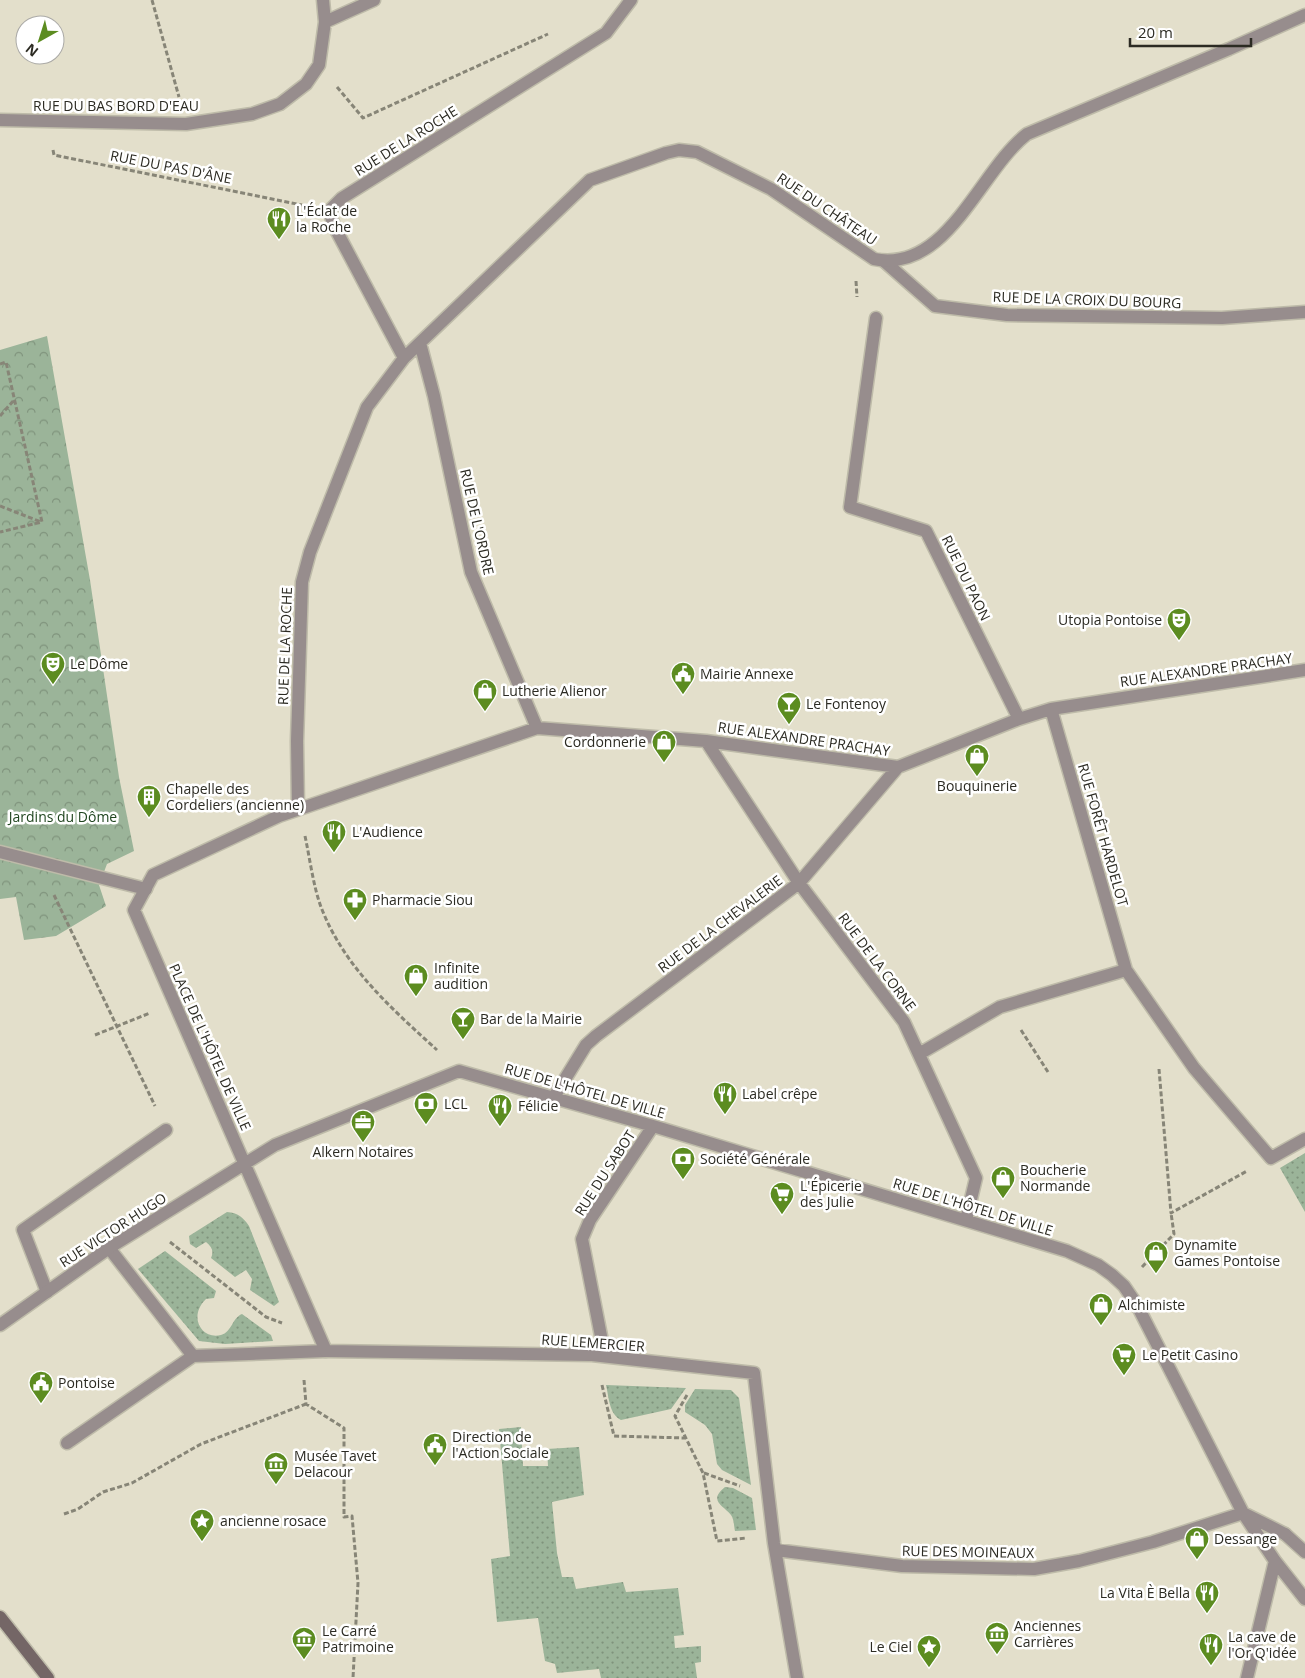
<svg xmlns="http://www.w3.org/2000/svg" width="1305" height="1678" font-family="'Open Sans',sans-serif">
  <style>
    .grass { fill: url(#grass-dots) }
    .park { fill: url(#park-crowns) }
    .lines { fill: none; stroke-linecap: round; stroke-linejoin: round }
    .lane-casing { stroke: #bebba9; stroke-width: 15 }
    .street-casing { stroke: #bebba9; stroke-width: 15 }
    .secondary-casing { stroke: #bebba9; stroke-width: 15 }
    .path { stroke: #878577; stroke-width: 3; stroke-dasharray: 5 2.5; stroke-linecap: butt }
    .lane { stroke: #978d8d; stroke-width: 12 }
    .street { stroke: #978d8d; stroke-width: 12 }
    .secondary { stroke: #746666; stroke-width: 12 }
    .labels { text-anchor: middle; stroke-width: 5; stroke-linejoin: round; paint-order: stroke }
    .street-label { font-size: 14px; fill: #2c2b23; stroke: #fff }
    .poi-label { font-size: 14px; fill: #2c2b23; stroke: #fff; text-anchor: start }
    .park-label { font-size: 14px; fill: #214620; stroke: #fff }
  </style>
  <defs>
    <pattern id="grass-dots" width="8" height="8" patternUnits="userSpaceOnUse" patternTransform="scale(1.25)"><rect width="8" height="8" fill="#9bb499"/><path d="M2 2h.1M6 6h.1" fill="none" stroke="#7f937c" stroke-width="1.8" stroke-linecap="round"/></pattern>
    <pattern id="park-crowns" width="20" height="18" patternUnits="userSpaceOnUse" patternTransform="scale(1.25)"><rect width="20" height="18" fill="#9bb499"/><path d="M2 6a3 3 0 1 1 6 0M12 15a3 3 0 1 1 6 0" fill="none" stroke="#7f937c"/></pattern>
  </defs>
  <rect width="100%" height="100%" fill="#e3dfcb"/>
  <path class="grass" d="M1305,1153V1212L1280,1168Z
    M227,1212C238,1213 243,1217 249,1226L279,1302L274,1306L250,1290L252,1279L246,1270L235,1277L211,1258C214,1251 212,1247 206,1242L196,1248L190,1244L189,1236Z
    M165,1251L216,1291L214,1298L206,1299C188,1316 201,1340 221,1335C232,1332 232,1318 242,1314L271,1335L273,1341L225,1344L199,1341L138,1269Z
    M606,1385L686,1388L671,1409L621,1420C609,1414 609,1397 606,1385Z
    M695,1389L731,1390L739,1398L751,1485L722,1470L717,1464L712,1434L705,1425L685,1412V1405Z
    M521,1427L523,1466H548L547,1449L579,1447L584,1495L552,1502L557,1553L562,1577H573L576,1589L623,1582L626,1592L678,1588L684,1635L674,1636L675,1648L701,1646V1662L695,1663L697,1678H601L599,1669L557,1673L555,1664L545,1661L538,1618L497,1622L491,1559L510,1556L499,1429Z
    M725,1487L733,1488L752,1498L756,1530L735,1531C734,1527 734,1519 731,1515C723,1505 708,1501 725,1487Z"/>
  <path class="park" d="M47,336L90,580L119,777L134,851L107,864L99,885L106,906L56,936L24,940L16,897L0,899V350Z"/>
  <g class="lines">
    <defs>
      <path id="lane" d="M885,262L935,306L1007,315L1222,318L1305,312
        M0,852L146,889
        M109,1248L193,1356
        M47,1292L23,1230L166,1130
        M67,1443L193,1356L326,1351
        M1285,1534L1305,1552"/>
      <path id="street" d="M325,22L374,0
        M0,120L186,124L252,114L280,104L306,84L319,65L325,22L323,0
        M876,318L850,507L926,531L1019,719
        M420,343L434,396L471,572L537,728
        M404,358L335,228L329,211L342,198L606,33L631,0
        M1051,709L1126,970L1194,1068L1271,1158L1305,1139
        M706,741L799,883L904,1022L976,1178L966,1220
        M298,809L297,741L302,582L310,552L367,407L404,358L590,180L666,153L679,150L697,152L771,189L874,259C947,274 980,170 1027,134L1229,49L1305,15
        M919,1054L1000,1007L1126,970
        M554,1097L586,1045L596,1036L799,883L898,767
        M0,1325L109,1248L275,1145L459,1071L653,1126L1067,1251L1098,1265L1112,1275L1124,1286L1137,1305L1243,1513L1275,1561L1305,1599
        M602,1356V1341L582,1239L590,1220L653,1126
        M776,1550L902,1566L1034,1569L1079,1561L1153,1542L1243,1513L1285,1534
        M797,1678L774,1543L754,1373L592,1355L326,1351L134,910L153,875L279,816L537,728L706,741L898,767L1019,719L1051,709L1305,670
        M1247,1678L1275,1561"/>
      <path id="secondary" d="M0,1617L48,1678"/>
    </defs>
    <use href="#lane" class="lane-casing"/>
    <use href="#street" class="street-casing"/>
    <use href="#secondary" class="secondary-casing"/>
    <path class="path" d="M152,0L179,97
      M337,87L363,118L548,34
      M53,150L54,155L302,205
      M856,281L857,297
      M0,364L6,362L42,522L0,532
      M0,416L14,400
      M0,506L41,522
      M305,836C310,859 313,885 321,907C344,967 391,1008 437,1050
      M54,895L155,1106
      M1021,1030L1048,1072
      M95,1035L150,1013
      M1159,1069L1171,1213L1247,1171
      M170,1242L266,1317L282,1323
      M1142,1267L1174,1234L1171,1213
      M304,1380L306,1404L344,1428V1517L352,1516L358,1583L353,1678
      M602,1385L614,1436L685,1438
      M687,1395L675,1416L703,1473L717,1541L746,1538
      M704,1473L740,1486
      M64,1514L78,1509L103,1492L132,1483L201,1444L306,1404"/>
    <use href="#lane" class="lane"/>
    <use href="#street" class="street"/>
    <use href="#secondary" class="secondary"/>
  </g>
  <defs>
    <symbol id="restaurant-pin" viewBox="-11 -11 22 30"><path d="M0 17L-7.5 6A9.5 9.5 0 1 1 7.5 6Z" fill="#5c8c20" stroke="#fff"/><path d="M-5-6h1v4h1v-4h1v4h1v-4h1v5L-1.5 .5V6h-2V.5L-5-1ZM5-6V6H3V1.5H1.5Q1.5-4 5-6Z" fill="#fff"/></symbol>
    <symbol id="theatre-pin" viewBox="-11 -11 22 30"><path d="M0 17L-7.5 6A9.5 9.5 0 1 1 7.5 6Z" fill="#5c8c20" stroke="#fff"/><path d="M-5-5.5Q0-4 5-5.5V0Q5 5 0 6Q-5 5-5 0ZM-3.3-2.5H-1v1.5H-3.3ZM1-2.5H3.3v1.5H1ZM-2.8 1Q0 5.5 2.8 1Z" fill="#fff"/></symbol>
    <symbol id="civic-pin" viewBox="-11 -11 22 30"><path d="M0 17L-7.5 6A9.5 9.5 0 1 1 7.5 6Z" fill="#5c8c20" stroke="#fff"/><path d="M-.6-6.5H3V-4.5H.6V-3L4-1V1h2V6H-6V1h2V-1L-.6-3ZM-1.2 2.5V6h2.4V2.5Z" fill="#fff"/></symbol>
    <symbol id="shop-pin" viewBox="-11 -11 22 30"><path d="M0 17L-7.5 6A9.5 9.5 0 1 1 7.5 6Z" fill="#5c8c20" stroke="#fff"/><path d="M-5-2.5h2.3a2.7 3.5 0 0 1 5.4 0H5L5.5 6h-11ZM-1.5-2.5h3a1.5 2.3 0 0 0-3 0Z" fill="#fff"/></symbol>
    <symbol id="bar-pin" viewBox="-11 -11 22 30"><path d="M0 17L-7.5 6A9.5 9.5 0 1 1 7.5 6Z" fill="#5c8c20" stroke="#fff"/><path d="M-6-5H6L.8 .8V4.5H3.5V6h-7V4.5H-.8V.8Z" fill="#fff"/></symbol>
    <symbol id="building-pin" viewBox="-11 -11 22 30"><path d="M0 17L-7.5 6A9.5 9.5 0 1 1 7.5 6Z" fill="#5c8c20" stroke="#fff"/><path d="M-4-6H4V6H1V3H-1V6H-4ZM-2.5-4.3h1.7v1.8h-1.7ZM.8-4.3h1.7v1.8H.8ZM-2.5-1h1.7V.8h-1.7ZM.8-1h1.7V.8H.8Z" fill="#fff"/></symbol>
    <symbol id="pharmacy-pin" viewBox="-11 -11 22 30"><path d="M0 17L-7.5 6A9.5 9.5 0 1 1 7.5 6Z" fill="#5c8c20" stroke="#fff"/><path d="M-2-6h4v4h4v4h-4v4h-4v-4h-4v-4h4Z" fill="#fff"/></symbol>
    <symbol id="bank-pin" viewBox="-11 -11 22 30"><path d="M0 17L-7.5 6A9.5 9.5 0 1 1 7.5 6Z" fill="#5c8c20" stroke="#fff"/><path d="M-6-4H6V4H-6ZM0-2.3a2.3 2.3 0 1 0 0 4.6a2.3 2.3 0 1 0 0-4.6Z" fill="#fff"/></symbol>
    <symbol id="office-pin" viewBox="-11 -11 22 30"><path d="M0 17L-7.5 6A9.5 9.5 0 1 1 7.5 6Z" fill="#5c8c20" stroke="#fff"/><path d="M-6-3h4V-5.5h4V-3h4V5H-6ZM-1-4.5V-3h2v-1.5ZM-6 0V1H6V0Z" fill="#fff"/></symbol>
    <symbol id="supermarket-pin" viewBox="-11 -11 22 30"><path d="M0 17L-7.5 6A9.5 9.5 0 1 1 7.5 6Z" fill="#5c8c20" stroke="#fff"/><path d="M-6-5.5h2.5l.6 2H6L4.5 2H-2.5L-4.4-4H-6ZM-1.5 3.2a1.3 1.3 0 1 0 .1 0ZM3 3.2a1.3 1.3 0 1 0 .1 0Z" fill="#fff"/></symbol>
    <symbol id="museum-pin" viewBox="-11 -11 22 30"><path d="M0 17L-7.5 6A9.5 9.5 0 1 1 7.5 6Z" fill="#5c8c20" stroke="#fff"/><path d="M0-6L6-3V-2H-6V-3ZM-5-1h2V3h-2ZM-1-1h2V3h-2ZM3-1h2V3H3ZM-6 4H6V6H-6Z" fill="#fff"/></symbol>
    <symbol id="sight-pin" viewBox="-11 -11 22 30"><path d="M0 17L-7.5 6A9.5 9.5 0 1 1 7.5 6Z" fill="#5c8c20" stroke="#fff"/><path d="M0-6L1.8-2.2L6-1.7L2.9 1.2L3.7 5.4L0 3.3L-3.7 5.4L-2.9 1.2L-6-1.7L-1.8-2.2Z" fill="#fff"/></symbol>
  </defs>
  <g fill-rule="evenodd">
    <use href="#restaurant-pin" x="265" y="205" width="28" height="38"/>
    <use href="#theatre-pin" x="1165" y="606" width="28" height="38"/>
    <use href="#theatre-pin" x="39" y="650" width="28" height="38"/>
    <use href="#civic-pin" x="669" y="660" width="28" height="38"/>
    <use href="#shop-pin" x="471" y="677" width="28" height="38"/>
    <use href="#bar-pin" x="775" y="690" width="28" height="38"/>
    <use href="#shop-pin" x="650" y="728" width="28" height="38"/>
    <use href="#shop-pin" x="963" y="742" width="28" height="38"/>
    <use href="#building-pin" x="135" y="783" width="28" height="38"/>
    <use href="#restaurant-pin" x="320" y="818" width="28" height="38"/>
    <use href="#pharmacy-pin" x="341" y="886" width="28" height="38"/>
    <use href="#shop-pin" x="402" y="962" width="28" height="38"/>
    <use href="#bar-pin" x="449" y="1005" width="28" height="38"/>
    <use href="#restaurant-pin" x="711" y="1080" width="28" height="38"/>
    <use href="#bank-pin" x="412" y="1090" width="28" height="38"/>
    <use href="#restaurant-pin" x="486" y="1092" width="28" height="38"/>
    <use href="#office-pin" x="349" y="1108" width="28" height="38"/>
    <use href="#bank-pin" x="669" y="1145" width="28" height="38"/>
    <use href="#shop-pin" x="989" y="1164" width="28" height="38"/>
    <use href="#supermarket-pin" x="768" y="1180" width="28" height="38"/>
    <use href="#shop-pin" x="1142" y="1239" width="28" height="38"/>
    <use href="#shop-pin" x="1087" y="1291" width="28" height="38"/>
    <use href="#supermarket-pin" x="1110" y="1341" width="28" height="38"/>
    <use href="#civic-pin" x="27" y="1369" width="28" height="38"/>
    <use href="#civic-pin" x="421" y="1431" width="28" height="38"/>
    <use href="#museum-pin" x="262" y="1450" width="28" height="38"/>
    <use href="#sight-pin" x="188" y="1507" width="28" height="38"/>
    <use href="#shop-pin" x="1183" y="1525" width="28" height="38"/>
    <use href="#restaurant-pin" x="1193" y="1579" width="28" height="38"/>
    <use href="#museum-pin" x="983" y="1620" width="28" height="38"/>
    <use href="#museum-pin" x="290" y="1625" width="28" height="38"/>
    <use href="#restaurant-pin" x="1197" y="1631" width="28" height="38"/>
    <use href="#sight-pin" x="915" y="1633" width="28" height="38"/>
  </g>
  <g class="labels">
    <g class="street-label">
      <text x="116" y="111">RUE DU BAS BORD D'EAU</text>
      <text transform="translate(406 141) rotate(-32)" y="5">RUE DE LA ROCHE</text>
      <text transform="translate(171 167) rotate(11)" y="5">RUE DU PAS D'ÂNE</text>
      <text transform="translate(827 209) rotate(34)" y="5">RUE DU CHÂTEAU</text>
      <text transform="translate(1087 300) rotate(2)" y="5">RUE DE LA CROIX DU BOURG</text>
      <text transform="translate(477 522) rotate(77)" y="5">RUE DE L'ORDRE</text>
      <text transform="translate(966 578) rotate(64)" y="5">RUE DU PAON</text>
      <text transform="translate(285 646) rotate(-88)" y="5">RUE DE LA ROCHE</text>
      <text transform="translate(1206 670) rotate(-8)" y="5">RUE ALEXANDRE PRACHAY</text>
      <text transform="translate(804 739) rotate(8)" y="5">RUE ALEXANDRE PRACHAY</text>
      <text transform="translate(1103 835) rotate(74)" y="5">RUE FORÊT HARDELOT</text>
      <text transform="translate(720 924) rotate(-37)" y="5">RUE DE LA CHEVALERIE</text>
      <text transform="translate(877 962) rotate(53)" y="5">RUE DE LA CORNE</text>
      <text transform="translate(210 1047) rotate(66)" y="5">PLACE DE L'HÔTEL DE VILLE</text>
      <text transform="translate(585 1091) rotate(16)" y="5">RUE DE L'HÔTEL DE VILLE</text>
      <text transform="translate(605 1173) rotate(-57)" y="5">RUE DU SABOT</text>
      <text transform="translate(973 1207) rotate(17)" y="5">RUE DE L'HÔTEL DE VILLE</text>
      <text transform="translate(113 1230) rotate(-33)" y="5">RUE VICTOR HUGO</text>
      <text transform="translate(593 1343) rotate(4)" y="5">RUE LEMERCIER</text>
      <text transform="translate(968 1552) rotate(1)" y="5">RUE DES MOINEAUX</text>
    </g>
    <g class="poi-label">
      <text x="296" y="216">L'Éclat de<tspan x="296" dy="16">la Roche</tspan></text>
      <text x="1162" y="625" text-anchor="end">Utopia Pontoise</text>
      <text x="70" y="669">Le Dôme</text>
      <text x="700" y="679">Mairie Annexe</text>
      <text x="502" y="696">Lutherie Alienor</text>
      <text x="806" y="709">Le Fontenoy</text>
      <text x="646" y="747" text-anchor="end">Cordonnerie</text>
      <text x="977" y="791" text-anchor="middle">Bouquinerie</text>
      <text x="166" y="794">Chapelle des<tspan x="166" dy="16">Cordeliers (ancienne)</tspan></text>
      <text x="352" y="837">L'Audience</text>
      <text x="372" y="905">Pharmacie Siou</text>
      <text x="434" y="973">Infinite<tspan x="434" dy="16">audition</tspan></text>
      <text x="480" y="1024">Bar de la Mairie</text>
      <text x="742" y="1099">Label crêpe</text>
      <text x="444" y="1109">LCL</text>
      <text x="518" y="1111">Félicie</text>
      <text x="363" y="1157" text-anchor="middle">Alkern Notaires</text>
      <text x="700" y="1164">Société Générale</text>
      <text x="1020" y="1175">Boucherie<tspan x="1020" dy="16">Normande</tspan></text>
      <text x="800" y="1191">L'Épicerie<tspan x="800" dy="16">des Julie</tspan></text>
      <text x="1174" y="1250">Dynamite<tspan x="1174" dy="16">Games Pontoise</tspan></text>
      <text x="1118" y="1310">Alchimiste</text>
      <text x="1142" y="1360">Le Petit Casino</text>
      <text x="58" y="1388">Pontoise</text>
      <text x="452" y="1442">Direction de<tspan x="452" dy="16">l'Action Sociale</tspan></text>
      <text x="294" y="1461">Musée Tavet<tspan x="294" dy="16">Delacour</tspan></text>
      <text x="220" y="1526">ancienne rosace</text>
      <text x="1214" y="1544">Dessange</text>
      <text x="1190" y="1598" text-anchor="end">La Vita È Bella</text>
      <text x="1014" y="1631">Anciennes<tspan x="1014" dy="16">Carrières</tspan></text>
      <text x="322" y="1636">Le Carré<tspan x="322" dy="16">Patrimoine</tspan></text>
      <text x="1228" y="1642">La cave de<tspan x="1228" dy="16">l'Or Q'idée</tspan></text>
      <text x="912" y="1652" text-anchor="end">Le Ciel</text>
    </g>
    <g class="park-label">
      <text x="63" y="822">Jardins du Dôme</text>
    </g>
  </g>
  <g transform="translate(40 40) rotate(219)"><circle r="24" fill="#ffffff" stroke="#abaaa7"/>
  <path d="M0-4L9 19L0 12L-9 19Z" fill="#5c8c20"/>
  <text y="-8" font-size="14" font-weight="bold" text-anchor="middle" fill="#2c2b23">N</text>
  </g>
  <path d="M1130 38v8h121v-8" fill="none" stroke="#2c2b23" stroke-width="2.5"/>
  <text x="1138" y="38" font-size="15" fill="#2c2b23" stroke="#ffffff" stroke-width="4" paint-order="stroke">20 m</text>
</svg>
